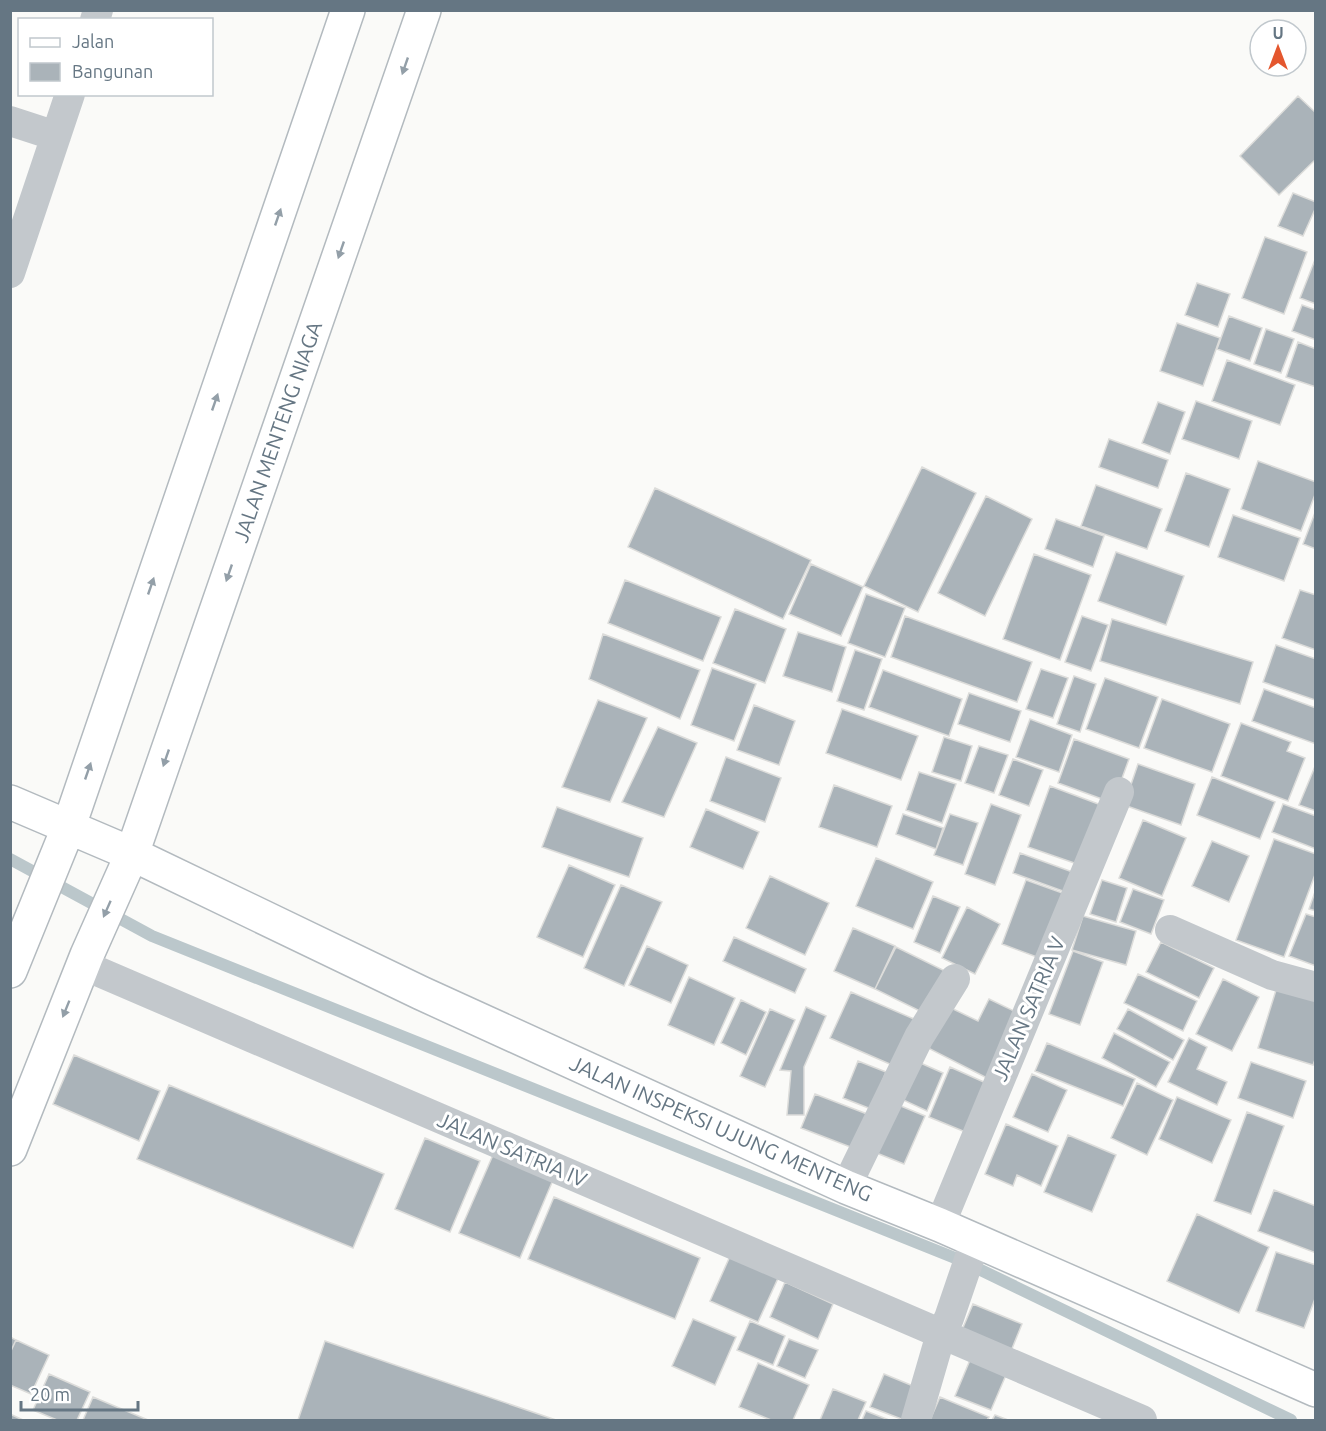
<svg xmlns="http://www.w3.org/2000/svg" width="1326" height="1431" font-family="Ubuntu,sans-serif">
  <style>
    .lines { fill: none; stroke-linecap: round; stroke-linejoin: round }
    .stream { stroke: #bbc7cb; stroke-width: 12 }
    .building { fill: #aab3b9; stroke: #dcdcda; stroke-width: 1.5 }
    .secondary-casing { stroke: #b3babf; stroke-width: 36 }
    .street { stroke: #c3c8cc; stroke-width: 30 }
    .secondary { stroke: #fff; stroke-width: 33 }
    .oneway { fill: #939fa8 }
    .labels { text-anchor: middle; stroke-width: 6; stroke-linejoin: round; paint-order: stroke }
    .street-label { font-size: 21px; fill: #657683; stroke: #fff }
  </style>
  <rect width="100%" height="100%" fill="#fafaf8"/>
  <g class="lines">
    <path class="stream" d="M10,859L152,936L960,1260L1291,1420"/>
  </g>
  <path class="building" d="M1298,96L1316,113V159L1279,195L1240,156Z
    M1293,193L1316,202V207L1303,236L1278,226Z
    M1265,237L1307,252L1284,314L1242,298Z
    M1316,257V304L1300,298Z
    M1197,283L1230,294L1218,327L1185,315Z
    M1302,305L1316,310V340L1292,331Z
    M1229,316L1262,328L1250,361L1217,349Z
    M1177,323L1220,338L1203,386L1160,371Z
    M1266,329L1294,339L1281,373L1254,364Z
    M1298,342L1316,349V387L1286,377Z
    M1227,360L1295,385L1280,425L1212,401Z
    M1196,401L1252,421L1239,459L1182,439Z
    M1158,402L1185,412L1170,454L1142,443Z
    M1109,439L1168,460L1158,488L1099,467Z
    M1258,461L1316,482V492L1301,531L1241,509Z
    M922,467L976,493L918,612L864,586Z
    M1186,473L1230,489L1209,547L1165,531Z
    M1096,485L1162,509L1147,549L1081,526Z
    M655,488L811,560L783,619L628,547Z
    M986,496L1032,519L985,616L938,593Z
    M1316,510V549L1303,544Z
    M1233,515L1300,538L1284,581L1218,557Z
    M1056,519L1104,536L1093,567L1045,549Z
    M1116,552L1184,576L1166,625L1098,601Z
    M1034,554L1091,575L1060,660L1003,639Z
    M811,564L863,587L841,636L789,614Z
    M625,580L721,617L703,661L608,623Z
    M1300,590L1316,595V650L1282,638Z
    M866,594L905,608L885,657L848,643Z
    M735,609L786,629L765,683L713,663Z
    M905,616L1032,662L1017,702L891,657Z
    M1082,616L1108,625L1091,671L1065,662Z
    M1112,619L1253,662L1240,704L1100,661Z
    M798,632L846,647L832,692L783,676Z
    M603,634L700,670L680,719L589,679Z
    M1276,645L1316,659L1315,700L1263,682Z
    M855,650L882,659L864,710L837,701Z
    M712,668L756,684L734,741L691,725Z
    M1041,669L1068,678L1053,718L1026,709Z
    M883,670L962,699L949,736L869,707Z
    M1074,676L1096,684L1080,732L1057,724Z
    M1105,678L1158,697L1139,748L1086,729Z
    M1264,689L1316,708V744L1252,721Z
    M969,693L1021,711L1010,742L958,724Z
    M1162,699L1230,724L1212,772L1144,748Z
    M598,700L647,718L610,802L562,787Z
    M754,705L795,721L779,765L737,750Z
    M842,709L918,736L901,780L826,753Z
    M1030,719L1072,735L1059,772L1016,757Z
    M1241,723L1291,742L1287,751L1305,758L1288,801L1221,776Z
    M658,727L697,743L664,817L622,802Z
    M944,737L972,746L961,781L932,772Z
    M1074,739L1129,759L1113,803L1058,783Z
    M979,746L1008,755L994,793L965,783Z
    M726,757L781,778L765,822L710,801Z
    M1013,759L1043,770L1029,806L999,795Z
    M1138,764L1195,784L1181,825L1124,805Z
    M1316,764V811L1299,805Z
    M919,772L956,784L942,823L906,810Z
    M1212,777L1275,802L1260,839L1197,815Z
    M834,785L892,806L877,847L819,827Z
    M1050,786L1101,805L1080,865L1028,847Z
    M991,804L1021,815L995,885L965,874Z
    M1283,804L1316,816V849L1272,832Z
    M557,807L643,838L629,877L542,847Z
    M706,809L759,832L743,869L690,847Z
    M903,814L943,828L936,849L896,834Z
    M950,814L978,823L963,865L934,855Z
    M1143,820L1186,838L1162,896L1119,878Z
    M1274,839L1316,854V872L1284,957L1236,940Z
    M1212,841L1249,856L1229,902L1192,886Z
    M1020,853L1078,874L1071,894L1013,873Z
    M876,858L933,882L913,929L856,906Z
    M569,865L615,885L583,957L537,937Z
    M770,876L829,903L805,955L746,928Z
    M1026,880L1068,895L1045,960L1002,944Z
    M1102,880L1127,888L1116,922L1090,914Z
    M621,885L662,902L624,986L584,968Z
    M1133,889L1164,900L1151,934L1120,922Z
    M1316,889V911L1309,909Z
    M933,896L960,907L940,953L914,942Z
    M967,907L1000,924L975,974L942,958Z
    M1306,914L1316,917V966L1289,956Z
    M1083,916L1136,931L1126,965L1072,950Z
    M853,928L895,946L875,989L834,971Z
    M734,937L806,969L795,993L723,961Z
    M1161,942L1214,968L1199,998L1146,972Z
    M647,946L688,965L671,1003L629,985Z
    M896,947L949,973L928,1015L875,989Z
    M1073,951L1103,962L1080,1025L1049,1014Z
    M1138,974L1197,1001L1183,1031L1124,1003Z
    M689,977L735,998L714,1045L668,1025Z
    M1223,979L1259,997L1232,1051L1196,1034Z
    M1277,987L1316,999V1057L1313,1065L1258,1048Z
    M851,992L914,1019L892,1065L830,1038Z
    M989,999L1020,1014L987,1078L928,1048L949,1007L978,1021Z
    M741,1000L766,1012L746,1055L721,1043Z
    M806,1007L826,1016L804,1067V1115H787L791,1071L780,1070Z
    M770,1009L795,1020L765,1087L740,1076Z
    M1128,1009L1184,1040L1173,1060L1117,1029Z
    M1114,1033L1170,1062L1156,1087L1102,1058Z
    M1189,1038L1207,1047L1197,1069L1227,1082L1217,1105L1168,1082Z
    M1047,1043L1135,1079L1123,1106L1035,1071Z
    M74,1055L160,1091L139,1141L53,1104Z
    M858,1061L886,1072L871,1109L843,1098Z
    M916,1061L943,1073L927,1111L899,1098Z
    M1251,1062L1306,1081L1293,1118L1238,1098Z
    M950,1067L995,1087L975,1136L929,1117Z
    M1032,1074L1067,1090L1048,1132L1013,1117Z
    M1137,1083L1173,1100L1147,1155L1111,1138Z
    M169,1085L384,1174L353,1248L137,1159Z
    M815,1094L867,1114L853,1148L801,1128Z
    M1177,1097L1231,1120L1212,1163L1159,1139Z
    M896,1104L925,1116L904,1164L874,1152Z
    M1247,1112L1284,1126L1251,1214L1214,1201Z
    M1006,1124L1058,1146L1041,1186L1017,1175L1013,1186L985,1174Z
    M1068,1135L1116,1155L1092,1212L1044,1192Z
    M425,1138L480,1161L450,1232L395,1209Z
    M493,1155L553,1180L520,1258L459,1233Z
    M1274,1190L1316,1206V1253L1258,1231Z
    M554,1197L700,1258L675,1319L528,1259Z
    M1197,1214L1269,1247L1239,1313L1167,1281Z
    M1276,1252L1316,1265V1296L1304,1328L1256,1311Z
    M731,1254L779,1276L758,1322L710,1301Z
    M785,1282L833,1304L818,1339L770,1317Z
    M973,1304L1022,1324L1011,1351L962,1330Z
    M693,1319L736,1337L715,1385L672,1366Z
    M750,1321L785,1336L773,1365L737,1350Z
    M10,1337L16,1340L10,1353Z
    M789,1339L818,1350L805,1378L777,1366Z
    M16,1340L49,1355L31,1394L10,1385V1353Z
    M325,1341L556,1420H298Z
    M970,1360L1006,1375L991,1410L955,1396Z
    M758,1363L809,1385L793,1420H771L739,1407Z
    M49,1374L90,1392L77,1420H57L33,1410Z
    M884,1374L918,1388L904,1420L870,1407Z
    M833,1389L866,1402L858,1420H820Z
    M93,1397L148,1420H83Z
    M940,1397L989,1417L987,1420H930Z
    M866,1411L889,1420H862Z
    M10,1414L23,1420H10Z
    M995,1415L1008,1420H992Z"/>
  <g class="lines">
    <defs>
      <path id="secondary" d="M10,802L132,854L421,993L846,1187L940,1225L1316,1390
        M10,971L69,826L348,10
        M10,1149L87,955L132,854L424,10"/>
    </defs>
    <use href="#secondary" class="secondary-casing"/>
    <path class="street" d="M95,20L98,10
      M10,121L56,136
      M10,273L70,94
      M1170,930L1272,975L1316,987
      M83,965L1142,1420
      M846,1187L919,1037L955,979
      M940,1225L1119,792
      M916,1420L941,1334L949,1318L975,1242"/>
    <use href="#secondary" class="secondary"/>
  </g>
  <defs><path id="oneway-solid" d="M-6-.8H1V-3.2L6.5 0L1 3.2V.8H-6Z" transform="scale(1.5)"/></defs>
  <g class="oneway">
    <use href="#oneway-solid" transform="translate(405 66) rotate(109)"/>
    <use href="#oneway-solid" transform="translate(278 217) rotate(-71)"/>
    <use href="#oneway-solid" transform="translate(341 250) rotate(109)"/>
    <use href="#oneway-solid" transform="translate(215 402) rotate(-71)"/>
    <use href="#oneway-solid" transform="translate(229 573) rotate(109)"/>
    <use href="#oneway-solid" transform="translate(151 586) rotate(-71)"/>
    <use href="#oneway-solid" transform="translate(166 758) rotate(109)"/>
    <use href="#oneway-solid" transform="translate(88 771) rotate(-71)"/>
    <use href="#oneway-solid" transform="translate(107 909) rotate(114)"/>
    <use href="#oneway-solid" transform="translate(66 1009) rotate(112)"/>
  </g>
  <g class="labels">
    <g class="street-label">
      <text transform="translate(278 432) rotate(-71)" y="7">JALAN MENTENG NIAGA</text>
      <text transform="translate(1029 1009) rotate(-67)" y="7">JALAN SATRIA V</text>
      <text transform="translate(721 1129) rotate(24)" y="7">JALAN INSPEKSI UJUNG MENTENG</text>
      <text transform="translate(512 1150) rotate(23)" y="7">JALAN SATRIA IV</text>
    </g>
  </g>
  <rect width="1326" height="1431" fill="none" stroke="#657683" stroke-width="24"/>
  <rect x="18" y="18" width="195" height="78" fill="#ffffff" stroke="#c1c8cd" stroke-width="1.5"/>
  <rect x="30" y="38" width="30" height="9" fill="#ffffff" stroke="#c1c8cd" stroke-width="1.5"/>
  <text x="72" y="48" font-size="18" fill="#657683">Jalan</text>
  <rect x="30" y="63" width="30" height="18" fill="#aab3b9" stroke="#c1c8cd" stroke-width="1.5"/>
  <text x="72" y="78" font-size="18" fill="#657683">Bangunan</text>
  <g transform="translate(1278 48)"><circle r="28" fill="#ffffff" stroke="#c1c8cd" stroke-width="1.5"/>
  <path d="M0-4.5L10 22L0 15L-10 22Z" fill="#e4572e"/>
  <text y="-9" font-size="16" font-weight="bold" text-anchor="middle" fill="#657683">U</text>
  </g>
  <path d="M21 1401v9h117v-9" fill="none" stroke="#657683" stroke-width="3"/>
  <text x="30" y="1401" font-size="18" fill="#657683" stroke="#ffffff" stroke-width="4.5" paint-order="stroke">20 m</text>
</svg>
